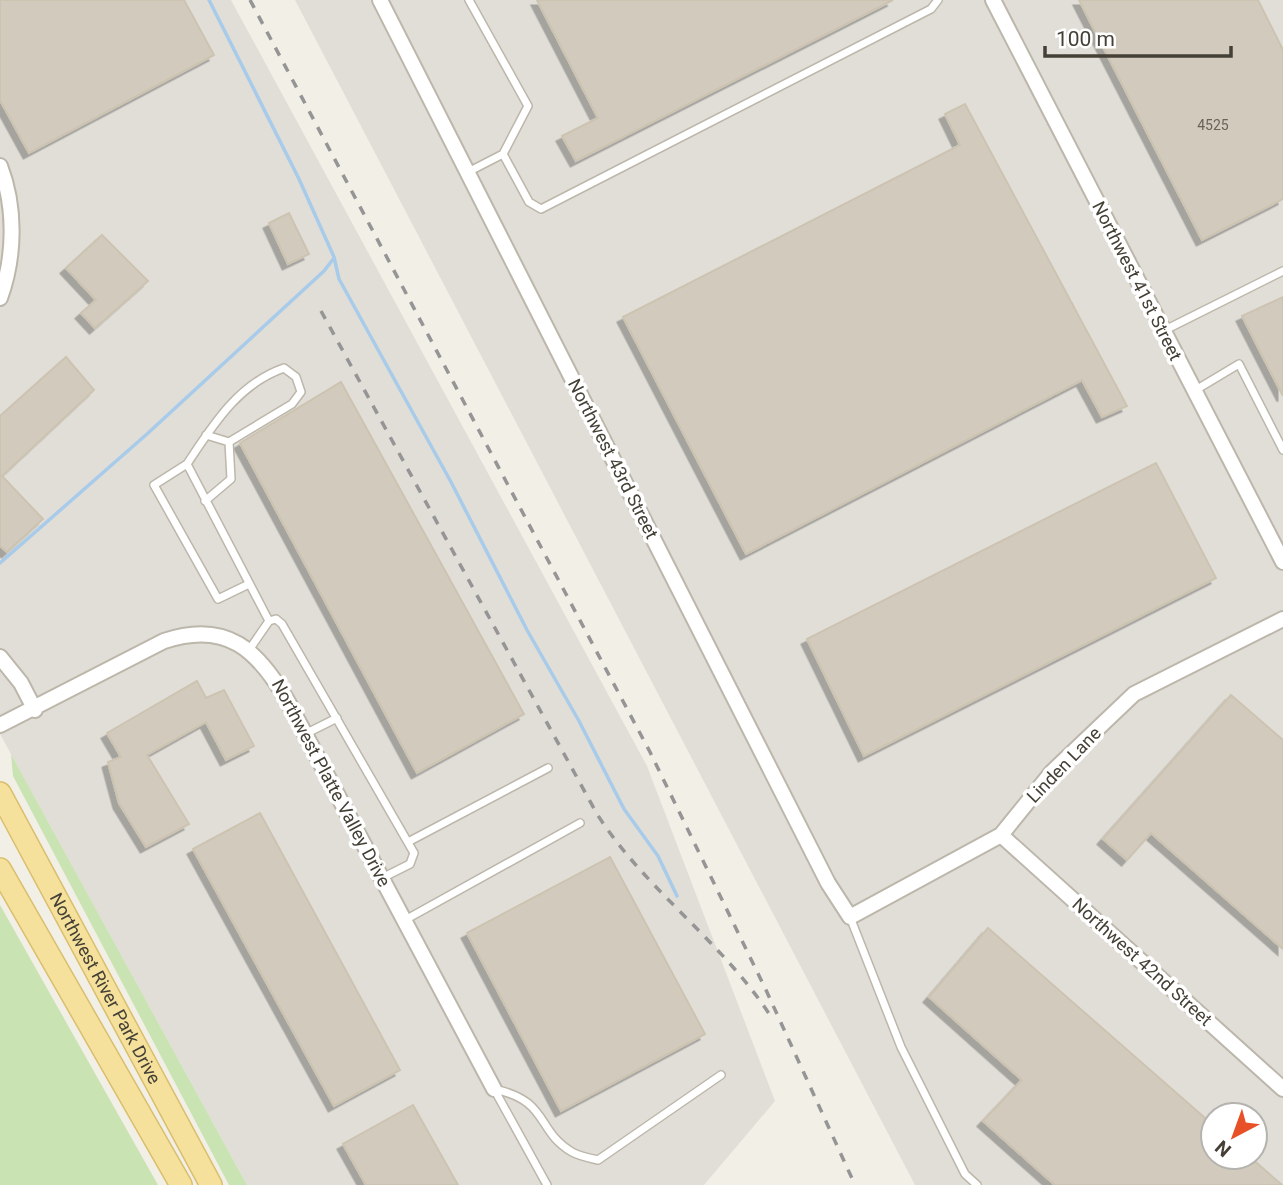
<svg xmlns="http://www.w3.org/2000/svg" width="1283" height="1185" font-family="Roboto,sans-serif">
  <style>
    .industrial { fill: #e1ded8; fill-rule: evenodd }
    .green { fill: #cae3b3 }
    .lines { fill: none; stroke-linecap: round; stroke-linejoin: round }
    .stream { stroke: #a8cbea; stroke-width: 3.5 }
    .building { fill: #d2cbbd; stroke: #cdc3b1; stroke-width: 2; filter: url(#shadow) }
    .service-casing { stroke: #bcb7aa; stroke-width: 10 }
    .minor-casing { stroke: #bcb7aa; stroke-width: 18 }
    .primary-casing { stroke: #d9bf6d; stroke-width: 24 }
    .service { stroke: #fff; stroke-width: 7 }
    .minor { stroke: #fff; stroke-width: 14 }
    .primary { stroke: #f6e19c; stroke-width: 21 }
    .rail { stroke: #959595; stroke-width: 3.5; stroke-dasharray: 9 9; stroke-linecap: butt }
    .labels { text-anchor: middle; stroke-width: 7; stroke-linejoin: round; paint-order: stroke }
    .number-label { font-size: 14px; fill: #686358 }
    .street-label { font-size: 18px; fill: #444036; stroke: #fff }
  </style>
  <defs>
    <filter id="shadow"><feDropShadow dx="-5.5" dy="5.5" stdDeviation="0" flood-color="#0004"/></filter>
  </defs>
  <rect width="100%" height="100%" fill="#f2efe7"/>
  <path class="industrial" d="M0,0H231L647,766L775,1101L704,1185H247L0,734Z
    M295,0H1283V1185H915ZM1213,1115H1255V1157H1213Z"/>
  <path class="green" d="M11,754L247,1185H229L13,776Z
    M0,905L158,1185H0Z"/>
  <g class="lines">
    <path class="stream" d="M209,0L299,179L334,257L339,279L451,482L527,630L579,721L624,809L658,856L677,896
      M0,563L147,434L324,271L334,258"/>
  </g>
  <path class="building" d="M0,0H184L214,55L29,153L0,100Z
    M537,0H893L576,161L562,136L598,118Z
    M1079,0H1258L1283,50V199L1202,240Z
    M965,104L1127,406L1102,417L1082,380L746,554L623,317L960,145L945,114Z
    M289,213L309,254L288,264L269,223Z
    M102,235L148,281L95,328L81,313L96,300L66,268Z
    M1283,297V396L1242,316Z
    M66,357L94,390L2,476L43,519L7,552L0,546V416Z
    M341,382L524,714L417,773L240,443Z
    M1156,463L1216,578L864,756L807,639Z
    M197,681L206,698L224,690L254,746L226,760L206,722L147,755L189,824L146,847L119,803L108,762L121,757L107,733Z
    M1231,695L1283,740V949L1151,833L1127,860L1103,839Z
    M260,813L400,1070L334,1106L193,849Z
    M610,857L705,1034L561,1111L467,933Z
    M988,928L1213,1125V1157H1250L1282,1185H1055L983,1121L1022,1080L929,997Z
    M413,1105L458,1185H366L343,1144Z"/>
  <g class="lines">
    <defs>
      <path id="service" d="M469,0L528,106L503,154L529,202L541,209L931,9L938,0
        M468,172L503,154
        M1163,331L1283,271
        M1194,391L1239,364L1283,450
        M206,435L229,442
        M187,464L154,485L218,599L249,584
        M205,501L231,479L229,442L292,404L301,392L296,377L284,368C238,384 213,425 187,464L269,621
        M249,650L269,621L276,619L282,624L414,853L410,864L382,878
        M305,734L337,718
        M408,842L548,768
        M850,917L901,1047L965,1174L977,1185
        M405,920L580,823
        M494,1089C550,1101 535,1130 572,1152C579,1156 589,1158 598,1160L721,1075
        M494,1089L547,1185"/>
      <path id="minor" d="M380,0L828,883L850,917L1001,835L1052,772L1134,694L1283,619
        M993,0L1283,562
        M0,166C16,207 15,257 0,298
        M0,657L21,683L35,710
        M0,725L164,641C227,620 258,650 288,702L494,1089
        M1001,835L1283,1089"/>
      <g id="primary">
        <path id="s1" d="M0,793L211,1185"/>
        <path d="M0,869L181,1185"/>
      </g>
    </defs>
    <use href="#service" class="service-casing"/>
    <use href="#minor" class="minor-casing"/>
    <use href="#primary" class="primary-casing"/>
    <use href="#service" class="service"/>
    <use href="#minor" class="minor"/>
    <use href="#primary" class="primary"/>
    <path class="rail" d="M250,0L650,752L766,990L855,1185
      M321,311L597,814C646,891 725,943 773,1020"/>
  </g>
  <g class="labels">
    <g class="number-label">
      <text x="1213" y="130">4525</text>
    </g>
    <g class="street-label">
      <text transform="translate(1137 281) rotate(63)" y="6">Northwest 41st Street</text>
      <text transform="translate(613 459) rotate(63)" y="6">Northwest 43rd Street</text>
      <text transform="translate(1064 765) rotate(-46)" y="6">Linden Lane</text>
      <text transform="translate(331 783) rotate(62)" y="6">Northwest Platte Valley Drive</text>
      <text transform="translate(1142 962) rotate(42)" y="6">Northwest 42nd Street</text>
      <text dy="6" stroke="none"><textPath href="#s1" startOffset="222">Northwest River Park Drive</textPath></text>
    </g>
  </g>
  <g transform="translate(1234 1136) rotate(221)"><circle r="33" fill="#ffffff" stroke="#b4b3af" stroke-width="2"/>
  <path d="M0-5L12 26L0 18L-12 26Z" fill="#e85028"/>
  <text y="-10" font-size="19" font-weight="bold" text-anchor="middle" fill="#444036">N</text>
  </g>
  <path d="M1045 46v10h186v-10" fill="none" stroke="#444036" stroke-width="3.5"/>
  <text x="1056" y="46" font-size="21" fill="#444036" stroke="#ffffff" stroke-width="5" paint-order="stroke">100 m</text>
</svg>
